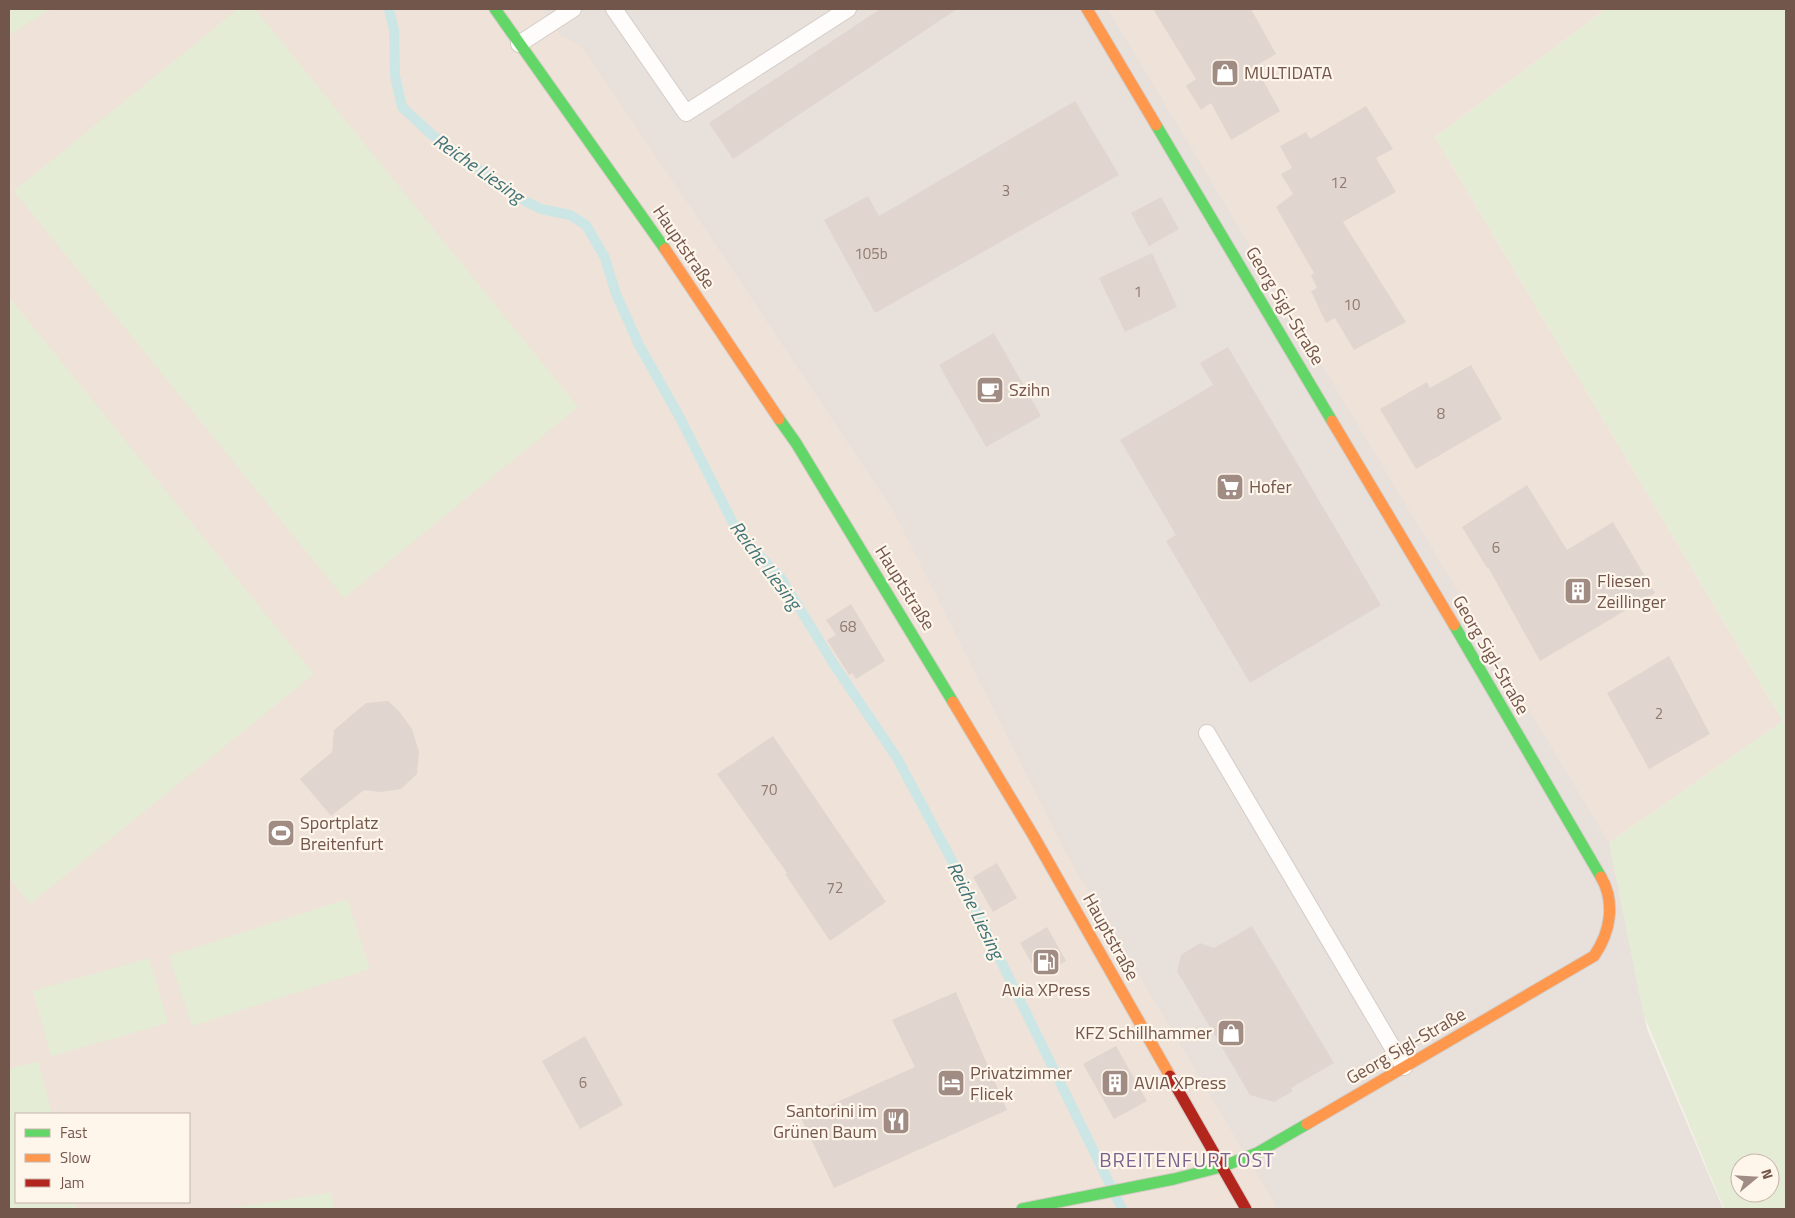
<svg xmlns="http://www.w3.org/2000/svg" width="1795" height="1218" font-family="'Titillium Web',sans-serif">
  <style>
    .residential { fill: #efe2d8; fill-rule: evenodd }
    .industrial { fill: #e8e0db }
    .green { fill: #e4ecd5; fill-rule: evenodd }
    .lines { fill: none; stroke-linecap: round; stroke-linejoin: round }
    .stream { stroke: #cce6e6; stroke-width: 10 }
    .building { fill: #e0d6cf }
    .lane-casing { stroke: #d5ccc7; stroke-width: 18 }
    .fast-casing { stroke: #d5ccc6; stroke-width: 13 }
    .slow-casing { stroke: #d5ccc6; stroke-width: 13 }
    .jam-casing { stroke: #d5ccc6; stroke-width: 13 }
    .lane { stroke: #fefdfc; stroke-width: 16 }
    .fast { stroke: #63d668; stroke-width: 11 }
    .slow { stroke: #ff974d; stroke-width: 11 }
    .jam { stroke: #b3261e; stroke-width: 11 }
    .labels { text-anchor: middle; stroke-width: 4.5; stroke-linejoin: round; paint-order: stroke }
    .number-label { font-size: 15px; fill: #91796f }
    .poi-label { font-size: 18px; fill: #73564b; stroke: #fef5eb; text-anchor: start }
    .street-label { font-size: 18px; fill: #73564b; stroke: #fef5eb }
    .water-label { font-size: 19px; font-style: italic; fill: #407478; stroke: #fef5eb }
    .quarter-label { font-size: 20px; letter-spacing: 1px; fill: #7c638f; stroke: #fef5eb }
  </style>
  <rect width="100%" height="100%" fill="#f6f0ea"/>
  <path class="residential" d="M9,9H1606L1435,137L1783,721L1609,843L1645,1024L1723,1209H9ZM16,1114H189V1202H16Z"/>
  <path class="industrial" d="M542,9H1108L1609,843L1647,1029L1723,1209H1278L1066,853L895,514L689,205L581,46L560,35Z"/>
  <path class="green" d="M9,9H51L9,35Z
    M238,9H255L578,407L344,598L14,191Z
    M1606,9H1786V1209H1724L1643,1013L1609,843L1783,721L1435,137ZM1740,1163H1770V1193H1740Z
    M9,297L314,674L30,904L9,877Z
    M347,899L370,969L192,1026L169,956Z
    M149,958L168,1023L51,1056L33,991Z
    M38,1061L52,1114H16V1202H75L77,1209H9V1069Z
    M331,1193L334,1209H225Z"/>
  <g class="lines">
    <path class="stream" d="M389,9L394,30L395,76L402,107L431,134L513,195L541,209L570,215L586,225L605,258L616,294L639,345L679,416L733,523L752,548L781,578L833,663L897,758L950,857L1122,1209"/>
  </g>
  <path class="building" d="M880,9H957L733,159L709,123Z
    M1153,9H1251L1276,54L1255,66L1280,111L1231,140L1211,103L1201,110L1186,86L1196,79Z
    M1075,101L1119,175L875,313L824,220L868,196L879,216Z
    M1366,106L1393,149L1376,158L1396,192L1343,222L1406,322L1354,350L1335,318L1326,323L1311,291L1317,288L1311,275L1314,273L1276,207L1293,194L1281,174L1292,168L1280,146L1306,132L1310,139Z
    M1161,197L1179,229L1149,246L1131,213Z
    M1152,253L1177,307L1125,332L1099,278Z
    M994,333L1041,416L986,447L939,365Z
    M1228,347L1381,605L1250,683L1166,541L1176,535L1120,440L1213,385L1200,363Z
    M1471,365L1502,419L1416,469L1380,409L1427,382L1430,388Z
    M1527,485L1567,550L1613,522L1655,593L1540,661L1488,567L1487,568L1462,527Z
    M851,604L885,661L856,679L852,673L849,675L827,640L836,635L826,620Z
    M1669,656L1710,734L1649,769L1607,693Z
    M388,701L399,711L412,729L419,752L417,774L401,789L381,792L364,790L331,816L300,779L332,752L334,730L366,703Z
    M773,736L886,902L830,941L785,874L787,873L717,774Z
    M997,863L1017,898L993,912L973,877Z
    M1252,926L1334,1063L1291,1088L1293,1091L1274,1102L1250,1095L1177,971L1181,955L1200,943L1214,948Z
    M1047,927L1066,961L1039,976L1020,943Z
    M956,992L1007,1110L834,1188L801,1118L915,1067L892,1020Z
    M585,1036L623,1105L580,1129L542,1061Z
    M1116,1046L1147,1101L1114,1119L1083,1064Z"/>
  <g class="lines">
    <defs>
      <path id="lane" d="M614,9L686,113L848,9
        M519,44L573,9
        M1207,733L1404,1067"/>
      <path id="fast" d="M495,9L665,249
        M1156,125L1332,421
        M779,419L796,443L953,702
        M1454,625L1601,877
        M1022,1209L1174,1179L1221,1167L1257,1153L1307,1124"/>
      <path id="slow" d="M1087,9L1156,125
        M665,249L779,419
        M1332,421L1454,625
        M953,702L1033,835L1170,1076
        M1307,1124L1594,956C1610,933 1616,903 1601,877"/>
      <path id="jam" d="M1170,1076L1246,1209"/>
    </defs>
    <use href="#lane" class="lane-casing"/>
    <use href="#fast" class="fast-casing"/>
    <use href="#slow" class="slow-casing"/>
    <use href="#jam" class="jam-casing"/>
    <use href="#lane" class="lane"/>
    <use href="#fast" class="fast"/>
    <use href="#slow" class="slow"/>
    <use href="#jam" class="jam"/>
  </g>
  <defs>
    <symbol id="shop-square" viewBox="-11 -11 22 22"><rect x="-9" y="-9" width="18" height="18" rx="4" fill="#a18c83" stroke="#fef5eb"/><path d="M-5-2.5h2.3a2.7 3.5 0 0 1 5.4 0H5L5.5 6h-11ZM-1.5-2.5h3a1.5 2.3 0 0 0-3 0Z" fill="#fff"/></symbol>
    <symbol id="cafe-square" viewBox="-11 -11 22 22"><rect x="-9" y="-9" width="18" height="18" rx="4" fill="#a18c83" stroke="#fef5eb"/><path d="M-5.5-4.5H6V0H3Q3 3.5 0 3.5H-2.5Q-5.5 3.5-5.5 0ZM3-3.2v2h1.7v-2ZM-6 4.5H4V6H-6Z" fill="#fff"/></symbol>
    <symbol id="supermarket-square" viewBox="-11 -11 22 22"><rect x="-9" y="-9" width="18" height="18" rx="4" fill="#a18c83" stroke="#fef5eb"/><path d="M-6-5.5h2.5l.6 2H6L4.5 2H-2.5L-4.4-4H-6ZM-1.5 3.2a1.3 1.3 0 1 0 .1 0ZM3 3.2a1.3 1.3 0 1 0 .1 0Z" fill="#fff"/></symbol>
    <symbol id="building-square" viewBox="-11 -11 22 22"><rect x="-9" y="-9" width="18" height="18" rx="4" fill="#a18c83" stroke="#fef5eb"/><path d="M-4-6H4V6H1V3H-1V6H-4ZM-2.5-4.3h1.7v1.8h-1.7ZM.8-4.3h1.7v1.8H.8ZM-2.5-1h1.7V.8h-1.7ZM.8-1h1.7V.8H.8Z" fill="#fff"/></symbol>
    <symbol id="stadium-square" viewBox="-11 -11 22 22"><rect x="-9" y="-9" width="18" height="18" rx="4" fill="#a18c83" stroke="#fef5eb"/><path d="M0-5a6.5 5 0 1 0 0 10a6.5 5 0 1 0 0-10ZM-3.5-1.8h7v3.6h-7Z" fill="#fff"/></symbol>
    <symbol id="fuel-square" viewBox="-11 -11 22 22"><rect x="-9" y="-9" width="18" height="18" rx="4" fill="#a18c83" stroke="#fef5eb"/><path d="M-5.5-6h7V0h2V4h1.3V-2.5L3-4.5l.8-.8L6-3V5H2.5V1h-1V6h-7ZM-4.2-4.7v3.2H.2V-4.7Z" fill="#fff"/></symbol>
    <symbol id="hotel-square" viewBox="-11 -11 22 22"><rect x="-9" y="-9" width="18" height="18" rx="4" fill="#a18c83" stroke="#fef5eb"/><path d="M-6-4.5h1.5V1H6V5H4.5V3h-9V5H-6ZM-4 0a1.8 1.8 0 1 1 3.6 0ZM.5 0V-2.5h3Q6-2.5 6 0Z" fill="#fff"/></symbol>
    <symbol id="restaurant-square" viewBox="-11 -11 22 22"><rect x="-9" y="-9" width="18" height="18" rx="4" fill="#a18c83" stroke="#fef5eb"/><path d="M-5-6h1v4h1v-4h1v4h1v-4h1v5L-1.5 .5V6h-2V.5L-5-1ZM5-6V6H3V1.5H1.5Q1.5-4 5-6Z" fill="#fff"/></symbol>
  </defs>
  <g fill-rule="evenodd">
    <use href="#shop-square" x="1209" y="57" width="32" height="32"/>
    <use href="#cafe-square" x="974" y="374" width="32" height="32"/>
    <use href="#supermarket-square" x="1214" y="471" width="32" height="32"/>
    <use href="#building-square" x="1562" y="575" width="32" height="32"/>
    <use href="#stadium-square" x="265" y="817" width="32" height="32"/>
    <use href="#fuel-square" x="1030" y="946" width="32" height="32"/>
    <use href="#shop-square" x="1215" y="1017" width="32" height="32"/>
    <use href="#hotel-square" x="935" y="1067" width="32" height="32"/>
    <use href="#building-square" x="1099" y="1067" width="32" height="32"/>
    <use href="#restaurant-square" x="880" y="1105" width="32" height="32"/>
  </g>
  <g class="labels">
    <g class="number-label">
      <text x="1339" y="188">12</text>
      <text x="1006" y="196">3</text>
      <text x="871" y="259">105b</text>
      <text x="1138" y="297">1</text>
      <text x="1352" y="310">10</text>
      <text x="1441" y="419">8</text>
      <text x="1496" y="553">6</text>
      <text x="848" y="632">68</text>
      <text x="1659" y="719">2</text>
      <text x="769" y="795">70</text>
      <text x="835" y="893">72</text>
      <text x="583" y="1088">6</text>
    </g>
    <g class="poi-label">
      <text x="1244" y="79">MULTIDATA</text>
      <text x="1009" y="396">Szihn</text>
      <text x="1249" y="493">Hofer</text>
      <text x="1597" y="587">Fliesen<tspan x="1597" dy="21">Zeillinger</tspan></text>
      <text x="300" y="829">Sportplatz<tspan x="300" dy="21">Breitenfurt</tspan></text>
      <text x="1046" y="996" text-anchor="middle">Avia XPress</text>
      <text x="1212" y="1039" text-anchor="end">KFZ Schillhammer</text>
      <text x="970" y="1079">Privatzimmer<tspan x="970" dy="21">Flicek</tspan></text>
      <text x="1134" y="1089">AVIA XPress</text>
      <text x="877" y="1117" text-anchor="end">Santorini im<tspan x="877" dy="21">Grünen Baum</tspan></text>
    </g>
    <g class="street-label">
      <text transform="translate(684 247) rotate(56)" y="6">Hauptstraße</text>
      <text transform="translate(1285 306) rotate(59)" y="6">Georg Sigl-Straße</text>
      <text transform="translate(905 588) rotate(58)" y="6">Hauptstraße</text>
      <text transform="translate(1491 655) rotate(60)" y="6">Georg Sigl-Straße</text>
      <text transform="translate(1111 937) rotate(61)" y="6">Hauptstraße</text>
      <text transform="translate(1406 1046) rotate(-30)" y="6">Georg Sigl-Straße</text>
    </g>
    <g class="water-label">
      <text transform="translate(479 168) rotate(35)" y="7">Reiche Liesing</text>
      <text transform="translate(766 565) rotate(53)" y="7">Reiche Liesing</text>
      <text transform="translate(976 910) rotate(64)" y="7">Reiche Liesing</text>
    </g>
    <g class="quarter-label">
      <text x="1187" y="1167">BREITENFURT OST</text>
    </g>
  </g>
  <rect width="1795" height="1218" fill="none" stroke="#73564b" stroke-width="20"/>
  <rect x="15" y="1113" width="175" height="90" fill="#fef5eb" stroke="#c6b5ab"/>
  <rect x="25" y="1129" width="25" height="8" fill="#63d668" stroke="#c6b5ab"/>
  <text x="60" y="1138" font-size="15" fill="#73564b">Fast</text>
  <rect x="25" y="1154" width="25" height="8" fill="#ff974d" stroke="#c6b5ab"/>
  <text x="60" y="1163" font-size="15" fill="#73564b">Slow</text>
  <rect x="25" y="1179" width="25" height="8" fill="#b3261e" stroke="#c6b5ab"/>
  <text x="60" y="1188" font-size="15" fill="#73564b">Jam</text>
  <g transform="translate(1755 1178) rotate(72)"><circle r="24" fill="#fef5eb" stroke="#c6b5ab"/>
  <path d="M0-4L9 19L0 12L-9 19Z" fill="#a18c83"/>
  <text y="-8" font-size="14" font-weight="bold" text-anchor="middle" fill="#73564b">N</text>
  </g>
</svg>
